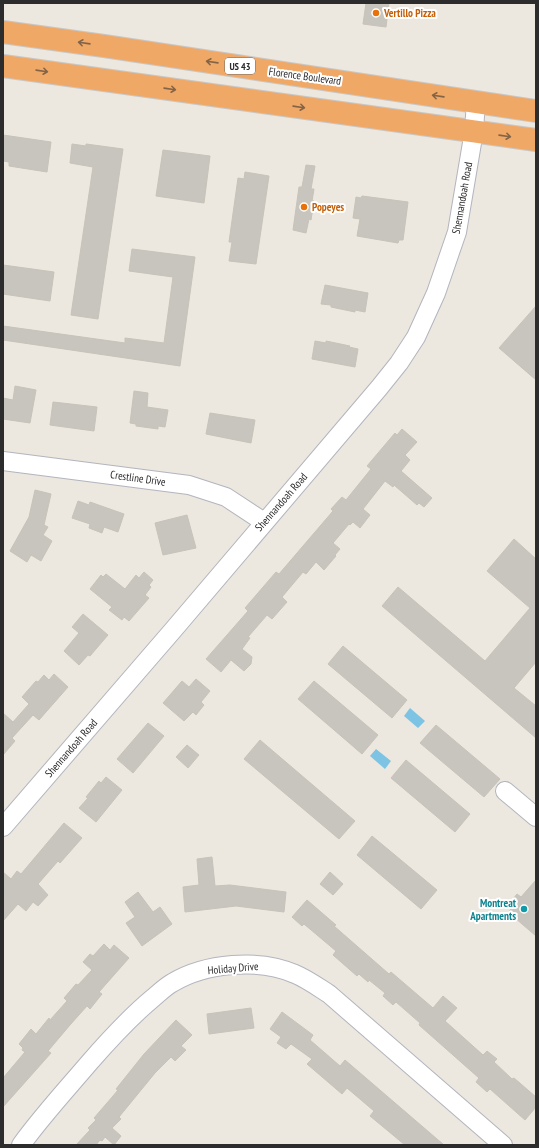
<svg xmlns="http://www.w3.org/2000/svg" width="539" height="1148" font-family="'PT Sans Narrow',sans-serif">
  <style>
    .water { fill: #7dc4e4 }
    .building { fill: #c8c5be; stroke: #c7c3b9 }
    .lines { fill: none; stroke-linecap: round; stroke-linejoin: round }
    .minor-casing { stroke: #b3b5be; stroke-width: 20 }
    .highway-casing { stroke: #c8c8c8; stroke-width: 24 }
    .minor { stroke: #fff; stroke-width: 18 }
    .highway { stroke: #f0a867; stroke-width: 22 }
    .oneway { stroke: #846447 }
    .food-dot { fill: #e8710a; stroke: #fff; stroke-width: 1.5 }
    .culture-dot { fill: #0f9aa8; stroke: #fff; stroke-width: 1.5 }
    .labels { text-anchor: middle; stroke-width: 4; stroke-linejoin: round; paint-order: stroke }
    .shield { fill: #fff; stroke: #6b6b6b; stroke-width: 1 }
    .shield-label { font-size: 10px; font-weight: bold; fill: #2c2c2c }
    .food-label { font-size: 11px; font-weight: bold; fill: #c56008; stroke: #fff; text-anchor: start }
    .street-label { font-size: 11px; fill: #2c2c2c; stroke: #fff }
    .culture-label { font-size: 11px; font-weight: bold; fill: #0d838f; stroke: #fff; text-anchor: end }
  </style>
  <rect width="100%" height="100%" fill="#ece7df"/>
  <path class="water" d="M410,708L425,721L418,728L404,716Z
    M376,749L391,761L385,769L370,756Z"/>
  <path class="building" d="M366,3H389L386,27L363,24Z
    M3,135L51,142L47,172L9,166V162L3,161Z
    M72,144L86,146V144L123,149L98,319L71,315L93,167L70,163Z
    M163,150L210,156L204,203L156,196Z
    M306,165L315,166L311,189H314L312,201H314L311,220L309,219L306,233L293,230L299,187H302Z
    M245,172L269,176L256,264L229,261L232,242H229L238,178L244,179Z
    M362,196L408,202L403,240H399L398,243L357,236L360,219L353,218L356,197L361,198Z
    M132,249L195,257L180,366L3,340V326L125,343V338L164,343L173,277L129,271Z
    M3,265L54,272L50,301L3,294Z
    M325,285L368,293L365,312L355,310V312L331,307V305L321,304Z
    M536,306V380L499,348Z
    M315,341L326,343V341L350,346L349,347L358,349L355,367L312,359Z
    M15,386L36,390L30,423L3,419V398L13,400Z
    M134,391L148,393L147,407L168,410L165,427L158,426V429L136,426V424L130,423Z
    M53,402L97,407L94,431L50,425Z
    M210,413L255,420L251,443L206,434Z
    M402,429L417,442L405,455L410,460L401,471L432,498L424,507L419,503L417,505L394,485L393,487L385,481L363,509L370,515L360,528L353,522L350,525L349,524L333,543L340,549L335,555L336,556L324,570L316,562L306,574L303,572L282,597L287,602L272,619L267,615L248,637L250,638L242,649L252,657L251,664L244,671L231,660L221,672L206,659L248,611L245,608L276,572L279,574L333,511L331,509L342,497L346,500L371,469L367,466L395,433L397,435Z
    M35,490L51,494L44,525L48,527L43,535L52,541L41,561L31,555L27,562L10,551L29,517Z
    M78,501L89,505L90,502L124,514L118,532L104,527L102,533L89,528L90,524L72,518Z
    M187,515L196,548L163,555L155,523Z
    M514,539L536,559V662L514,688L536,706V738L382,606L398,587L485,661L530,608L487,571Z
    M144,572L153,580L149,585L151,587L145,595L149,598L129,621L124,617L122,620L109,610L112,607L90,589L101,575L103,577L106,574L125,589L136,575L139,578Z
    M83,614L108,635L90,656L88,655L79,665L64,651L79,633L72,627Z
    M343,646L407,700L392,718L328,664Z
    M54,674L68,687L39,720L33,715L12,738L15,741L3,755V713L13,722L29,704L22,697L36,681L38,682L44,675L49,680Z
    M196,679L210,691L201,702L204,705L196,715L193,712L184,721L163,703L182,681L189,687Z
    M314,681L378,735L362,754L298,699Z
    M148,723L164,736L133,773L117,759Z
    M436,725L500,779L484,797L420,743Z
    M260,740L355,821L339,839L244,759Z
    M187,745L199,755L188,768L176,757Z
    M406,760L470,814L455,832L391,778Z
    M106,777L122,790L96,822L79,808L88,798L86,797L99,781L101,783Z
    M64,823L82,838L60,863L58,861L38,884L48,895L38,906L33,902L26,911L18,904L3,921V872L11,879L17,871L21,874Z
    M372,836L437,890L421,909L357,855Z
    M212,857L215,886L230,885L286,892L284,912L236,906L185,912L183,887L199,885L197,859Z
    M330,872L343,884L333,895L320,884Z
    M536,880V936L508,912L514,906L510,903L517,894L521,897Z
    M138,892L153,912L160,907L172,924L142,946L126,923L135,917L125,902Z
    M307,900L336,925L334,926L389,974L391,972L433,1008L443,996L457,1008L445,1021L483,1055L487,1051L497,1059L494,1062L512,1079L514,1078L536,1097V1107L525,1120L490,1089L487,1092L476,1082L479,1078L419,1025L420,1023L396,1002L393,1005L383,996L385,993L369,980L368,982L359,974L357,976L333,955L336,951L304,924L302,926L292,917Z
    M104,944L110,950L114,945L129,958L99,992L102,994L90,1009L87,1006L70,1025L48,1051L51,1053L3,1107V1078L25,1052L22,1050L23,1048L19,1044L31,1029L36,1034L49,1018L50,1020L67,1001L64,998L76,984L78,985L92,970L83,962L90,954L93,956Z
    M251,1008L254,1028L209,1034L207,1014Z
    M282,1012L313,1035L310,1040L340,1066L345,1060L444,1145H405L370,1116L374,1111L347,1088L342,1094L307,1064L312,1059L291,1044L286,1049L277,1043L281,1037L270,1029Z
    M176,1020L192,1035L181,1046L186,1050L175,1061L171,1057L155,1073L119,1117L121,1119L112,1128L121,1136L114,1145L105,1137L102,1141L100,1140L96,1145H76L90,1130L88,1128L96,1120L94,1118L113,1096L118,1090L116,1089L144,1054Z"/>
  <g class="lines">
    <defs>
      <path id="minor" d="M3,461L189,485L226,497L264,522
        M505,791L536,817
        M3,827L174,629L379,388L399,363L416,337L436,293L457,232L474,131L476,101
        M21,1145C42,1116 66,1090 89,1063C109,1040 129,1018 153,998C159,993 165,987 172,983C205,963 259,958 295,974C307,979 318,987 329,994L503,1145"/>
      <path id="highway" d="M3,32L104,46L536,111
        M3,66L536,140"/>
    </defs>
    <use href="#minor" class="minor-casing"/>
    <use href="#highway" class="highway-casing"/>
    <use href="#minor" class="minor"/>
    <use href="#highway" class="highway"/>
  </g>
  <defs><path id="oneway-shaft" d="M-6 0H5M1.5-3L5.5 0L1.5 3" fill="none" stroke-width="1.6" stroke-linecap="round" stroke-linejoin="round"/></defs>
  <g class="oneway">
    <use href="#oneway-shaft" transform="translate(84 43) rotate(-172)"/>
    <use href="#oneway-shaft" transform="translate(212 62) rotate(-172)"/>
    <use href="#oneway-shaft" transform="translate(42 71) rotate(8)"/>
    <use href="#oneway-shaft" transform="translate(170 89) rotate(8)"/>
    <use href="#oneway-shaft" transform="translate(438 96) rotate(-172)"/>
    <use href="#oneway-shaft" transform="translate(299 107) rotate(8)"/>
    <use href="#oneway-shaft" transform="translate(505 136) rotate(8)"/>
  </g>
  <g class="food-dot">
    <circle cx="376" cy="13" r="4"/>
    <circle cx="304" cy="207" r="4"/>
  </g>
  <circle class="culture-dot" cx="524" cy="909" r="4"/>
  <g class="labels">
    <rect class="shield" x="225" y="58" width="30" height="16" rx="3"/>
    <g class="shield-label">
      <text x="240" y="70">US 43</text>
    </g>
    <g class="food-label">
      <text x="384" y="17">Vertillo Pizza</text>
      <text x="312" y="211">Popeyes</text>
    </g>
    <g class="street-label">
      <text transform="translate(305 76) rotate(8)" y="4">Florence Boulevard</text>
      <text transform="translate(462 198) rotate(-80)" y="4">Shennandoah Road</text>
      <text transform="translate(138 478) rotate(8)" y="4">Crestline Drive</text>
      <text transform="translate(281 502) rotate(-49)" y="4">Shennandoah Road</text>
      <text transform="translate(71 748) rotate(-49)" y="4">Shennandoah Road</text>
      <text transform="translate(233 968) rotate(-5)" y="4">Holiday Drive</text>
    </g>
    <g class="culture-label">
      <text x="516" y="907">Montreat<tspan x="516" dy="13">Apartments</tspan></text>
    </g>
  </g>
  <rect width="539" height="1148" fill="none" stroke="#2c2c2c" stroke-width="8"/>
</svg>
